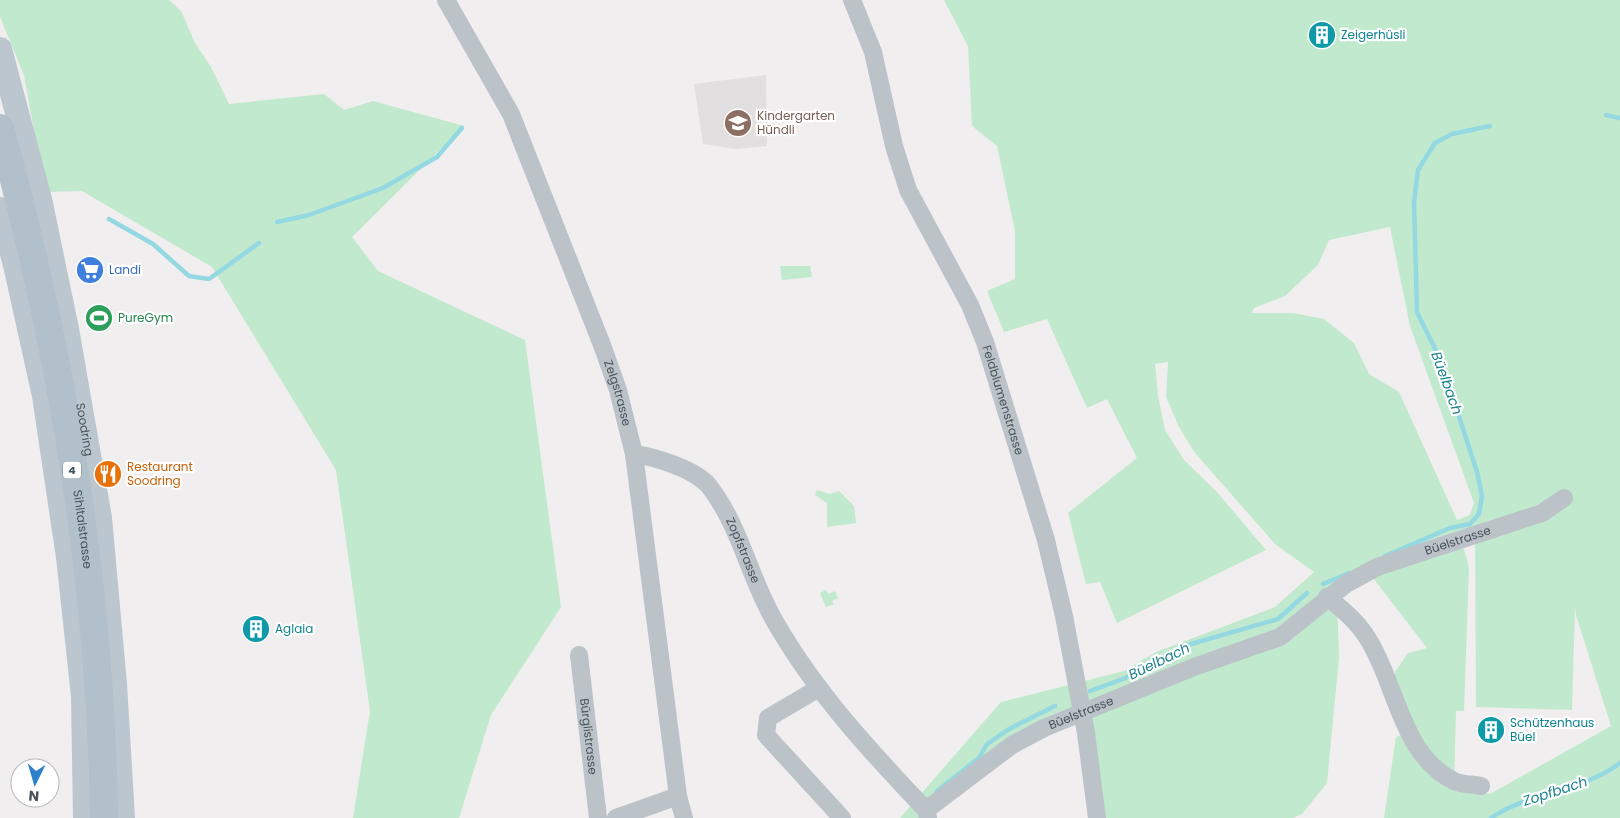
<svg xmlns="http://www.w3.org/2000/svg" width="1620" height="818" font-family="Poppins,sans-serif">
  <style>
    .education { fill: #e1dfe0 }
    .green { fill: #c1e9cd; fill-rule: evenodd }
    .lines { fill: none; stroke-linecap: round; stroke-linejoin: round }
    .stream { stroke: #94d8e1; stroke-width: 4.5 }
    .street { stroke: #bbc3c9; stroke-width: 18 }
    .secondary { stroke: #bcc6ce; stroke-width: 24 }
    .primary { stroke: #b1c0ca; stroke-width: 28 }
    .labels { text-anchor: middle; stroke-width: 4.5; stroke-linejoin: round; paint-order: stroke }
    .shield { fill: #fff; stroke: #7f878b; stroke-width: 1 }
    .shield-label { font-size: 11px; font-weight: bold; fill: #485359 }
    .culture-label { font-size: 12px; fill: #0d838f; stroke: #fff; text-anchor: start }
    .education-label { font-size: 12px; fill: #785e54; stroke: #fff; text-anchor: start }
    .shop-label { font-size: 12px; fill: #366cbe; stroke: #fff; text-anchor: start }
    .leisure-label { font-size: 12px; fill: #27864d; stroke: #fff; text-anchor: start }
    .street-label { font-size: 12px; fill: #485359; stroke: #fff }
    .food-label { font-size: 12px; fill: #c56008; stroke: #fff; text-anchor: start }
    .water-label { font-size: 14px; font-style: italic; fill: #1c8290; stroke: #fff }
  </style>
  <rect width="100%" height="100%" fill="#f0eeee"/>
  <path class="education" d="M766,75L767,146L736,149L703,144L694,84Z"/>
  <path class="green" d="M0,0H169L181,11L195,43L211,67L229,104L324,94L344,110L373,101L464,126L352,237L378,271L525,340L561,607L491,715L459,818H353L370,711L336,470L212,267L82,191L45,192L24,75L0,17Z
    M944,0H1620V818H1384L1396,737L1414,730L1395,684V672L1408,653L1427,648L1370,574L1337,598L1339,658L1327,783L1302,814L1293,818H1105L1090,702L1018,733L928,818H900L1001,702L1124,671L1156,652L1275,607L1314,572L1275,544L1195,453L1179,427L1166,397L1168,362L1155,364L1158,396L1165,430L1184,460L1217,492L1266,550L1117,623L1100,582L1086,584L1068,513L1137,458L1107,399L1087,408L1047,319L1004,332L987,291L1015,279V231L997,146L972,126L968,46ZM1390,227L1410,326L1474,503L1470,515L1457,520L1399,392L1369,374L1354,343L1324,319L1293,313H1252L1254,308L1285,296L1318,265L1329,240ZM1475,529L1476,707L1572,710L1575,606L1576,615L1611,726L1490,794L1454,786L1456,711H1464L1469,568L1460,535Z
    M780,266H810L812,277L782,280Z
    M817,490L830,494L839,491L854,506L856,523L827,527V503L815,495Z
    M826,590L828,594L835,591L838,598L832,601L834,604L826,607L820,593Z"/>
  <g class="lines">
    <path class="stream" d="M1606,115L1620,118
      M109,219L153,244L189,276L209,279L259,243
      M277,222L309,215L383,188L437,157L462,128
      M1385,556L1450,528L1470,524L1479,514L1482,496L1477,472L1441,361L1417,312L1414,202L1418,170L1435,143L1452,134L1490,126
      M1323,584L1349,573
      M1090,691L1123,679L1191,644L1278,619L1307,593
      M937,791L979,758L987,744L1009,729L1055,706
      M1491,818C1530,791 1582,792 1620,763"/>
    <g class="street">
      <path id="s1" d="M446,0L511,114L602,345L618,390L634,454L678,796L684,818"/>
      <path id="s2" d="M852,0L873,52L894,146L908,190L970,305L985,342L1046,540L1064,616L1086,733L1097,818"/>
      <path id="s3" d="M634,454C655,457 695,469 709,486C741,527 750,581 777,625C817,694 871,752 926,810L928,818"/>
      <path d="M1327,597C1345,611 1360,624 1371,644C1397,689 1403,756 1454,781C1462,785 1473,784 1481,786"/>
      <path id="s4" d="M579,655L598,818"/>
      <path d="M819,688L768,718L766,735L842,818"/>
      <path id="s5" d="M926,810L1012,745L1044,728L1194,667L1280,637L1346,584L1377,567L1542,513L1564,498"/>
      <path d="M616,818L678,796"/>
    </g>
    <g class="secondary">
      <path id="s6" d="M0,49L40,199L67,329L100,518L115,684L123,818"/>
      <path d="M0,209L15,265L44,396L68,557L83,696L85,818"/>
    </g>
    <path class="primary" id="s7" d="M0,128C62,351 101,586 104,818"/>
  </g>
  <defs>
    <symbol id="building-disc" viewBox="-11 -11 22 22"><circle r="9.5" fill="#0f9aa8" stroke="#fff"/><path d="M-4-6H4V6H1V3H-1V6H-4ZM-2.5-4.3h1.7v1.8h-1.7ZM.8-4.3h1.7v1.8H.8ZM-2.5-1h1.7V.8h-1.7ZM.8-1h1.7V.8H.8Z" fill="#fff"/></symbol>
    <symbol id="school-disc" viewBox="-11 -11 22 22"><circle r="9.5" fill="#8d6e63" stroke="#fff"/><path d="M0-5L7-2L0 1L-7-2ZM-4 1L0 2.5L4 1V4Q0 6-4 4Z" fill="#fff"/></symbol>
    <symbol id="supermarket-disc" viewBox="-11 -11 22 22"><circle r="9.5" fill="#3f7fe0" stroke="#fff"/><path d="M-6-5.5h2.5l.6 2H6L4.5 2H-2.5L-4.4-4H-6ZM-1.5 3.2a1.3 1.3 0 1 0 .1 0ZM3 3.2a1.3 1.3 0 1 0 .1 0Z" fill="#fff"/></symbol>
    <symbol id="stadium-disc" viewBox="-11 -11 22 22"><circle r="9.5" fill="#2e9e5b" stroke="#fff"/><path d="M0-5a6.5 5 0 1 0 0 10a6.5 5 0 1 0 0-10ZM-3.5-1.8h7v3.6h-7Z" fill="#fff"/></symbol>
    <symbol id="restaurant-disc" viewBox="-11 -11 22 22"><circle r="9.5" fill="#e8710a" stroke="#fff"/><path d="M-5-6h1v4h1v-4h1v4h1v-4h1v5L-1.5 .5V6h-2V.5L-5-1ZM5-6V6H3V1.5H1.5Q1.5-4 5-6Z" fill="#fff"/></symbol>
  </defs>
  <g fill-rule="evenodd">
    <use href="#building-disc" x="1306" y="19" width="32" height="32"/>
    <use href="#school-disc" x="722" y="107" width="32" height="32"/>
    <use href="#supermarket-disc" x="74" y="254" width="32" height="32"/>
    <use href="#stadium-disc" x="83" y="302" width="32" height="32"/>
    <use href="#restaurant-disc" x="92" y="458" width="32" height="32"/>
    <use href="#building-disc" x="240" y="613" width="32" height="32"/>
    <use href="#building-disc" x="1475" y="714" width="32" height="32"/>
  </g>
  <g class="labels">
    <rect class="shield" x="63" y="461.5" width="18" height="17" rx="4"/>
    <g class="shield-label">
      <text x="72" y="474">4</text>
    </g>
    <g class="culture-label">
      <text x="1341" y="39">Zeigerhüsli</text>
      <text x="275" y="633">Aglaia</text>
      <text x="1510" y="727">Schützenhaus<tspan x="1510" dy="14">Büel</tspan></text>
    </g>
    <g class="education-label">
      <text x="757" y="120">Kindergarten<tspan x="757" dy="14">Hündli</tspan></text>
    </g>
    <g class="shop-label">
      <text x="109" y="274">Landi</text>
    </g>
    <g class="leisure-label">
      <text x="118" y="322">PureGym</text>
    </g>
    <g class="street-label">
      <text dy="4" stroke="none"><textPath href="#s1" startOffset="430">Zelgstrasse</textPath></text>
      <text dy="4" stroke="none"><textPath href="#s2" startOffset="430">Feldblumenstrasse</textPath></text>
      <text dy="4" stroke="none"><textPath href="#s6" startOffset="390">Soodring</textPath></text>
      <text dy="4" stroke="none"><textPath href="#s7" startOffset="410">Sihltalstrasse</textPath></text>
      <text dy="4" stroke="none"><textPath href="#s5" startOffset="602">Büelstrasse</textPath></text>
      <text dy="4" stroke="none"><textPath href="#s3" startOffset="156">Zopfstrasse</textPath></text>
      <text dy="4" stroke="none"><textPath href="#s5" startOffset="184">Büelstrasse</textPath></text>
      <text dy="4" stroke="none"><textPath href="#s4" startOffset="82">Bürglistrasse</textPath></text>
    </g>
    <g class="food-label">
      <text x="127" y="471">Restaurant<tspan x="127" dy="14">Soodring</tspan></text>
    </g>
    <g class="water-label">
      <text transform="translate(1447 383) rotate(70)" y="5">Büelbach</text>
      <text transform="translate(1159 661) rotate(-26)" y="5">Büelbach</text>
      <text transform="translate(1555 791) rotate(-18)" y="5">Zopfbach</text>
    </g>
  </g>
  <g transform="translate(35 783) rotate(185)"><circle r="24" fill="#ffffff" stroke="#b6babd"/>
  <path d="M0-4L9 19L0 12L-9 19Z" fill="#2e80ca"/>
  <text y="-8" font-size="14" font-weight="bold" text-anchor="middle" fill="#485359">N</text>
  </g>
</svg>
